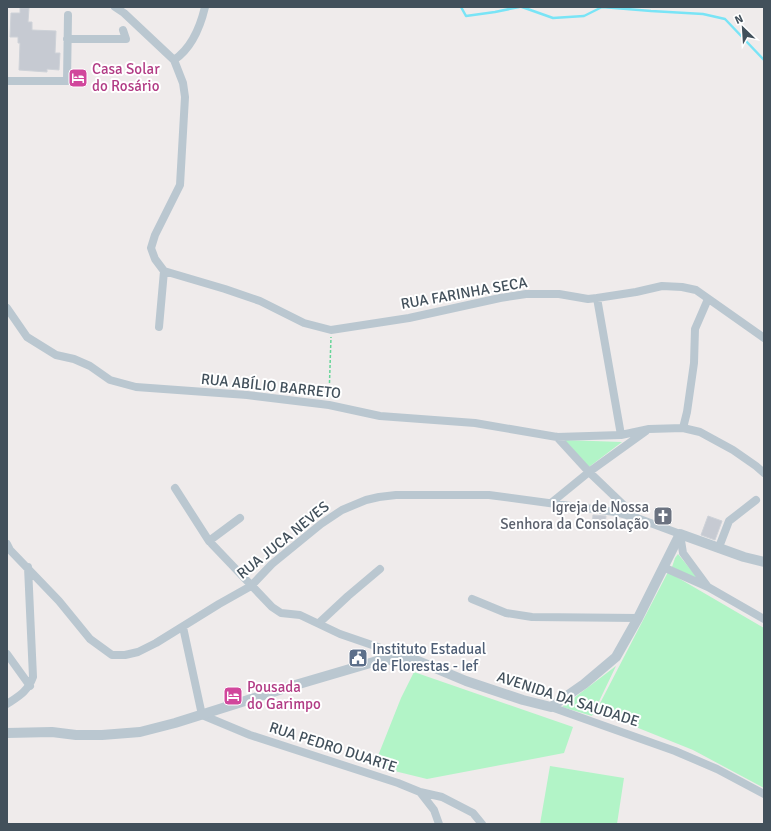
<svg xmlns="http://www.w3.org/2000/svg" width="771" height="831" font-family="Signika,sans-serif">
  <style>
    .green { fill: #b2f4c7 }
    .lines { fill: none; stroke-linecap: round; stroke-linejoin: round }
    .stream { stroke: #79e4f6; stroke-width: 2.5 }
    .building { fill: #c6cad2; stroke: #ced2d8 }
    .path { stroke: #66d598; stroke-width: 1.5; stroke-dasharray: 3 2; stroke-linecap: butt }
    .minor { stroke: #bac7d0; stroke-width: 8 }
    .tertiary { stroke: #bac7d0; stroke-width: 10 }
    .labels { text-anchor: middle; stroke-width: 4; stroke-linejoin: round; paint-order: stroke }
    .hotel-label { font-size: 15px; fill: #b23c85; stroke: #fff; text-anchor: start }
    .street-label { font-size: 15px; fill: #42505b; stroke: #fff }
    .worship-label { font-size: 15px; fill: #5b616d; stroke: #fff; text-anchor: end }
    .service-label { font-size: 15px; fill: #4e5e75; stroke: #fff; text-anchor: start }
  </style>
  <rect width="100%" height="100%" fill="#efebeb"/>
  <path class="green" d="M564,440L622,442L589,467Z
    M678,554L700,581L672,567L675,558Z
    M668,572L764,628V788L693,750L596,711Z
    M616,666L592,716L562,707Z
    M414,672L573,727L564,753L427,779L374,766L401,698Z
    M550,766L624,778L617,824H540Z"/>
  <g class="lines">
    <path class="stream" d="M461,7L466,16L495,12L519,7
      M522,7L553,18L584,16L602,7
      M602,7L651,11L703,14L725,19L764,60"/>
  </g>
  <path class="building" d="M20,8H29L28,22H32V30L56,31L55,53H60L59,70L47,69V72L19,70L20,43H18V37H10L11,13H20Z
    M593,515L606,516L605,527L592,525Z
    M708,516L722,521L715,540L701,535Z"/>
  <g class="lines">
    <path class="path" d="M329,398L331,337"/>
    <path class="minor" d="M115,7L124,13L174,60L183,83L185,97L180,185L155,235L151,248L155,259L164,271
      M67,39H126L123,30
      M174,60C192,48 200,28 205,7
      M7,81H67L68,15
      M164,271L225,289L260,301L304,323L331,330L409,318L500,298L526,294H559L588,299L597,298L636,292L662,286L682,287L696,290L764,338
      M597,298L621,435
      M7,308L27,337L56,355L74,359L90,366L110,380L136,387L247,395L329,405L380,416L475,423L557,437L621,435L649,429L683,428L700,432L733,450L756,466L764,473
      M159,327L164,271
      M683,428L687,412L694,363L695,329L708,299
      M557,437L589,472L635,516
      M175,488L209,541L272,607L281,613L300,615L340,634L407,657
      M551,503L589,472L646,431
      M209,541L240,518
      M7,544L10,550L59,601L90,639L112,655H125L138,652L156,643L219,604L251,586L272,564L321,524L342,510L366,500L379,497L396,495H489L615,512L637,518L680,534L683,553L708,587L764,619
      M719,547L729,521L756,500
      M663,567L708,587
      M472,599L506,613L532,617L638,618
      M319,623L348,596L380,569
      M183,627L202,715L250,735L398,783L420,792L434,810L439,824
      M7,654L30,686
      M7,704C19,696 28,691 33,677L28,567
      M551,707L675,751L717,769L764,794
      M420,792L442,797L473,813L482,824"/>
    <path class="tertiary" d="M7,733L52,732L76,735H102L140,732L175,723L292,686L377,661L411,658L466,681L523,700L551,707L584,684L616,657L638,618L680,534L744,557L764,562"/>
  </g>
  <defs>
    <symbol id="hotel-square" viewBox="-11 -11 22 22"><rect x="-9" y="-9" width="18" height="18" rx="4" fill="#d1479c" stroke="#fff"/><path d="M-6-4.5h1.5V1H6V5H4.5V3h-9V5H-6ZM-4 0a1.8 1.8 0 1 1 3.6 0ZM.5 0V-2.5h3Q6-2.5 6 0Z" fill="#fff"/></symbol>
    <symbol id="church-square" viewBox="-11 -11 22 22"><rect x="-9" y="-9" width="18" height="18" rx="4" fill="#6b7280" stroke="#fff"/><path d="M-1.2-6h2.4v3.5h3.3v2.4h-3.3V6h-2.4V-.1h-3.3v-2.4h3.3Z" fill="#fff"/></symbol>
    <symbol id="civic-square" viewBox="-11 -11 22 22"><rect x="-9" y="-9" width="18" height="18" rx="4" fill="#5c6f8a" stroke="#fff"/><path d="M-.6-6.5H3V-4.5H.6V-3L4-1V1h2V6H-6V1h2V-1L-.6-3ZM-1.2 2.5V6h2.4V2.5Z" fill="#fff"/></symbol>
  </defs>
  <g fill-rule="evenodd">
    <use href="#hotel-square" x="67" y="67" width="22" height="22"/>
    <use href="#church-square" x="652" y="505" width="22" height="22"/>
    <use href="#civic-square" x="347" y="647" width="22" height="22"/>
    <use href="#hotel-square" x="222" y="685" width="22" height="22"/>
  </g>
  <g class="labels">
    <g class="hotel-label">
      <text x="92" y="74">Casa Solar<tspan x="92" dy="17">do Rosário</tspan></text>
      <text x="247" y="692">Pousada<tspan x="247" dy="17">do Garimpo</tspan></text>
    </g>
    <g class="street-label">
      <text transform="translate(464 293) rotate(-10)" y="5">RUA FARINHA SECA</text>
      <text transform="translate(271 386) rotate(6)" y="5">RUA ABÍLIO BARRETO</text>
      <text transform="translate(283 540) rotate(-39)" y="5">RUA JUCA NEVES</text>
      <text transform="translate(568 699) rotate(18)" y="5">AVENIDA DA SAUDADE</text>
      <text transform="translate(333 747) rotate(18)" y="5">RUA PEDRO DUARTE</text>
    </g>
    <g class="worship-label">
      <text x="649" y="512">Igreja de Nossa<tspan x="649" dy="17">Senhora da Consolação</tspan></text>
    </g>
    <g class="service-label">
      <text x="372" y="654">Instituto Estadual<tspan x="372" dy="17">de Florestas - Ief</tspan></text>
    </g>
  </g>
  <rect width="771" height="831" fill="none" stroke="#42505b" stroke-width="16"/>
  <g transform="translate(743 28) rotate(335)" stroke="#ffffff" stroke-width="3" paint-order="stroke">
  <path d="M0-3L7 15L0 10L-7 15Z" fill="#42505b"/>
  <text y="-6" font-size="11" font-weight="bold" text-anchor="middle" fill="#42505b">N</text>
  </g>
</svg>
